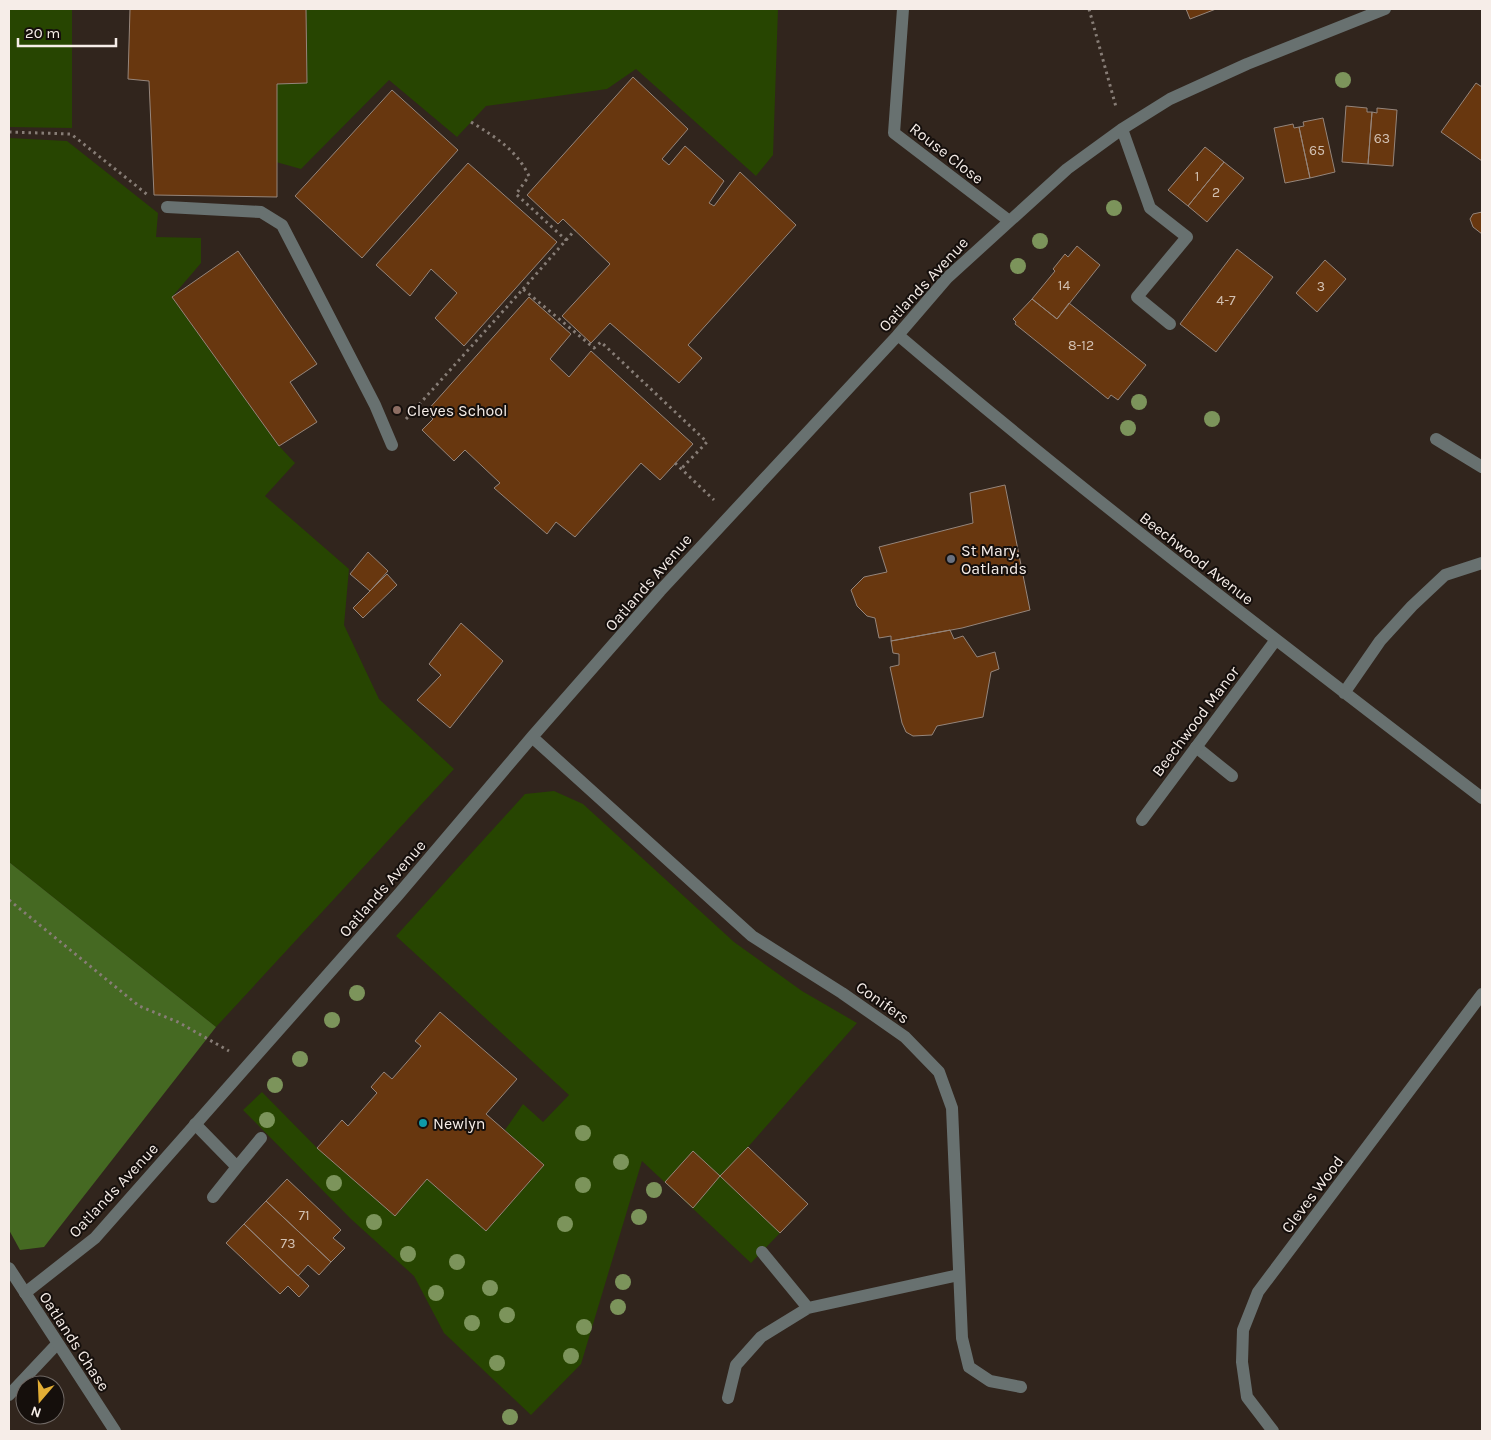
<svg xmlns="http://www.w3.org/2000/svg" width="1491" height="1440" font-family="Karla,sans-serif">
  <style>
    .green { fill: #274501 }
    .forest { fill: #456922 }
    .building { fill: #68370f; stroke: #95857b }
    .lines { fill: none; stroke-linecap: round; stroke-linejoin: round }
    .path { stroke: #877d76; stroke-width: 3; stroke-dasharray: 2.5 4; stroke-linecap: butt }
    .service { stroke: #687170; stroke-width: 12 }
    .minor { stroke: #687170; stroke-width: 12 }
    .tertiary { stroke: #687170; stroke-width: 12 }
    .tree { fill: #7c945b }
    .education-dot { fill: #8d6e63; stroke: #150f0c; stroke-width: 2 }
    .worship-dot { fill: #6b7280; stroke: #150f0c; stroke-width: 2 }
    .culture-dot { fill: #0f9aa8; stroke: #150f0c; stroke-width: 2 }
    .labels { text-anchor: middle; stroke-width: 4; stroke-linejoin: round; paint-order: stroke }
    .number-label { font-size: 14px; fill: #d2c0b2 }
    .street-label { font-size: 16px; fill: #f6ede8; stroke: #150f0c }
    .poi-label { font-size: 16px; fill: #f6ede8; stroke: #150f0c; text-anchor: start }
  </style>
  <rect width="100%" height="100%" fill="#31251d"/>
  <path class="green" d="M9,9H72V128L9,127Z
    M306,9H778L773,155L756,176L636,69L607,89L486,106L457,137L389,80L301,169L276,162L277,84L307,82Z
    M9,138L67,141L158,213L156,237L201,238V263L172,297L279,446L295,463L265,496L349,569L344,625L379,699L454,769L216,1027L9,862Z
    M554,791L583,804L734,942L802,991L857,1023L748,1147L808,1204L751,1263L642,1161L581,1364L531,1415L444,1333L414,1276L351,1219L243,1110L262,1092L317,1148L427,1179L486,1231L544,1165L505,1130L523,1104L543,1122L569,1095L396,936L525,794Z"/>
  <path class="forest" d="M9,862L216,1027L44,1247L20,1250L9,1230Z"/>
  <path class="building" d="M130,9H306L307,83L277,84V197L154,195L149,81L128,79Z
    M1186,9H1216L1190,19Z
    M633,77L688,129L662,159L669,165L685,146L724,181L709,203L714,206L740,172L796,225L688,345L702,358L679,383L610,323L591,343L562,316L610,264L563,219L558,224L527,195Z
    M1476,83L1482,87V161L1441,132Z
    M392,90L458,150L362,258L295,196Z
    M1346,106L1367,108V112H1372L1368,164L1342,162Z
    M1377,108L1397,110L1393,166L1368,164L1372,112L1377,113Z
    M1323,118L1335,172L1310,178L1299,127L1304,126L1303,122Z
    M1293,124L1294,128L1299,127L1310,178L1285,183L1274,128Z
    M1205,147L1224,162L1188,206L1168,190Z
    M1224,162L1244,178L1207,222L1188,206Z
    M468,163L557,242L464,346L435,318L457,293L431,269L410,296L376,265Z
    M1482,212V234L1473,227L1470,219L1473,214Z
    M1077,246L1100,265L1057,319L1032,299L1055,271L1053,269L1065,254L1068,257Z
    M1237,249L1273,277L1216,352L1180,324Z
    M238,251L317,364L290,382L317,422L279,446L172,297Z
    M1325,260L1346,279L1317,312L1296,293Z
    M529,297L571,334L550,359L569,377L591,351L693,444L660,480L641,463L575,537L556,522L547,534L494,488L500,483L465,450L454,461L422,430L433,419L426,412Z
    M1032,299L1057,319L1069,303L1146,365L1118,400L1111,395L1108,399L1015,324L1016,322L1013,319Z
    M1005,485L1030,610L962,628L891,641V636L879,638L875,618L867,616L857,606L851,590L864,577L887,572L879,547L973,523L970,493Z
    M368,552L388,571L370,591L350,574Z
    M387,574L397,585L363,618L353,608Z
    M461,623L503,661L450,728L417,700L441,675L429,664Z
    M950,630L954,639L963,636L977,657L995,652L999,669L991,672L983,717L937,726L932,735L913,736L906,732L902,723L890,667L899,665V654L893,653L891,641Z
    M440,1012L517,1079L486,1114L544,1165L486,1231L427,1179L395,1216L317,1148L342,1120L348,1126L377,1093L371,1087L384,1072L392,1079L421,1046L415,1041Z
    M748,1147L808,1204L780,1233L720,1176Z
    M693,1151L720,1176L693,1208L665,1182Z
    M287,1179L341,1230L333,1238L345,1248L331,1262L266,1201Z
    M266,1201L331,1262L319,1275L308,1265L298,1276L244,1224Z
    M244,1224L309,1286L299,1297L288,1286L280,1294L226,1243Z"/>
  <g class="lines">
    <path class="path" d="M1089,9L1116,107
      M471,122C495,137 516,149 529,176L516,194L566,240
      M9,132L71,134L149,196
      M523,289L575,230
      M406,419L523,289L594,348L601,342L707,442L681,469
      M675,463L714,500
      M9,900L139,1006L178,1022L229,1051"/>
    <path class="service" d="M167,207L261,212L282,225L375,405L392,445
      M1436,439L1482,467
      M1196,747L1232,776
      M195,1124L237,1167L213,1197
      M237,1167L261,1138
      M9,1395L57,1344"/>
    <path class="minor" d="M903,9L894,133L1008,220
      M1122,129L1150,208L1187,237L1137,297L1170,324
      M898,335C1087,496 1285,647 1482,798
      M1344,693L1380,641L1412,606L1445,575L1482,563
      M532,737L752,936L842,993L905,1037L939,1072L952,1108L962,1338L969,1367L990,1381L1021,1387
      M1142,820L1275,641
      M762,1252L808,1308
      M25,1293L95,1238L398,895L532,737L660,591L898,335L947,278L1067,169L1122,129L1170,99L1247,64L1385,9
      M728,1398L736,1365L761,1337L808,1308L959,1275
      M1273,1431L1247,1397L1242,1362L1243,1330L1258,1292L1482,994"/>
    <path class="tertiary" d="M9,1268L115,1431"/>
  </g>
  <g class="tree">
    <circle cx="1343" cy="80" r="8"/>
    <circle cx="1114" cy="208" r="8"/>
    <circle cx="1040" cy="241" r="8"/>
    <circle cx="1018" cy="266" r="8"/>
    <circle cx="1139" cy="402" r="8"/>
    <circle cx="1212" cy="419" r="8"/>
    <circle cx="1128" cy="428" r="8"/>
    <circle cx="357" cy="993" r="8"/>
    <circle cx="332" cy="1020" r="8"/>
    <circle cx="300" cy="1059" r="8"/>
    <circle cx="275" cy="1085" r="8"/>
    <circle cx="267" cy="1120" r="8"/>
    <circle cx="583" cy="1133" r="8"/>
    <circle cx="621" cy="1162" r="8"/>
    <circle cx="334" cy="1183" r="8"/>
    <circle cx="583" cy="1185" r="8"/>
    <circle cx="654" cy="1190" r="8"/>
    <circle cx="639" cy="1217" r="8"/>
    <circle cx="374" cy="1222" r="8"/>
    <circle cx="565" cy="1224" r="8"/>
    <circle cx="408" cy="1254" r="8"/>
    <circle cx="457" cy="1262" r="8"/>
    <circle cx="623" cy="1282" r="8"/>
    <circle cx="490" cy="1288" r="8"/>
    <circle cx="436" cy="1293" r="8"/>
    <circle cx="618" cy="1307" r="8"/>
    <circle cx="507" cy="1315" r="8"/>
    <circle cx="472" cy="1323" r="8"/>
    <circle cx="584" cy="1327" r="8"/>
    <circle cx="571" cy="1356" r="8"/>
    <circle cx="497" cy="1363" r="8"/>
    <circle cx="510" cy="1417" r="8"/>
  </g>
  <circle class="education-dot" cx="397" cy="410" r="5"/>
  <circle class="worship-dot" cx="951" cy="559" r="5"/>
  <circle class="culture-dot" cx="423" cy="1123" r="5"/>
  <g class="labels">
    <g class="number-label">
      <text x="1382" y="143">63</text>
      <text x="1317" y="155">65</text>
      <text x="1197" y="181">1</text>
      <text x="1216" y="197">2</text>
      <text x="1064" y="290">14</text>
      <text x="1321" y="291">3</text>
      <text x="1226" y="305">4-7</text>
      <text x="1081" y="350">8-12</text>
      <text x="304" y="1220">71</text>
      <text x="288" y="1248">73</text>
    </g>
    <g class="street-label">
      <text transform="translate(947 153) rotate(38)" y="6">Rouse Close</text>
      <text transform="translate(923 284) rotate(-47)" y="6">Oatlands Avenue</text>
      <text transform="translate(1197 558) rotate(38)" y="6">Beechwood Avenue</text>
      <text transform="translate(648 582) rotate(-49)" y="6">Oatlands Avenue</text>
      <text transform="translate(1195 721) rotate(-53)" y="6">Beechwood Manor</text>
      <text transform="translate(382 888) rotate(-49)" y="6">Oatlands Avenue</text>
      <text transform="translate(883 1002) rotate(35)" y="6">Conifers</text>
      <text transform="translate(113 1190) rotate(-47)" y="6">Oatlands Avenue</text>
      <text transform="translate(1312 1194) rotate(-53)" y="6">Cleves Wood</text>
      <text transform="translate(75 1341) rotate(57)" y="6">Oatlands Chase</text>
    </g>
    <g class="poi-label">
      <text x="407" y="416">Cleves School</text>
      <text x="961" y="556">St Mary,<tspan x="961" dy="18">Oatlands</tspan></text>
      <text x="433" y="1129">Newlyn</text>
    </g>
  </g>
  <rect width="1491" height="1440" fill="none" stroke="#f6ede8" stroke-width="20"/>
  <g transform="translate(40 1400) rotate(199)"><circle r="24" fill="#150f0c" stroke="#6f6864"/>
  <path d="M0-4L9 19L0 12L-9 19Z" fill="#e3ae35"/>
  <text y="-8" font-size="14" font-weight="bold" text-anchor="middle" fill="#f6ede8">N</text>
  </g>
  <path d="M18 38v8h98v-8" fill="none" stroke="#f6ede8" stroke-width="2.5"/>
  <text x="25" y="38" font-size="15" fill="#f6ede8" stroke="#150f0c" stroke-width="4" paint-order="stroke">20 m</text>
</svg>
